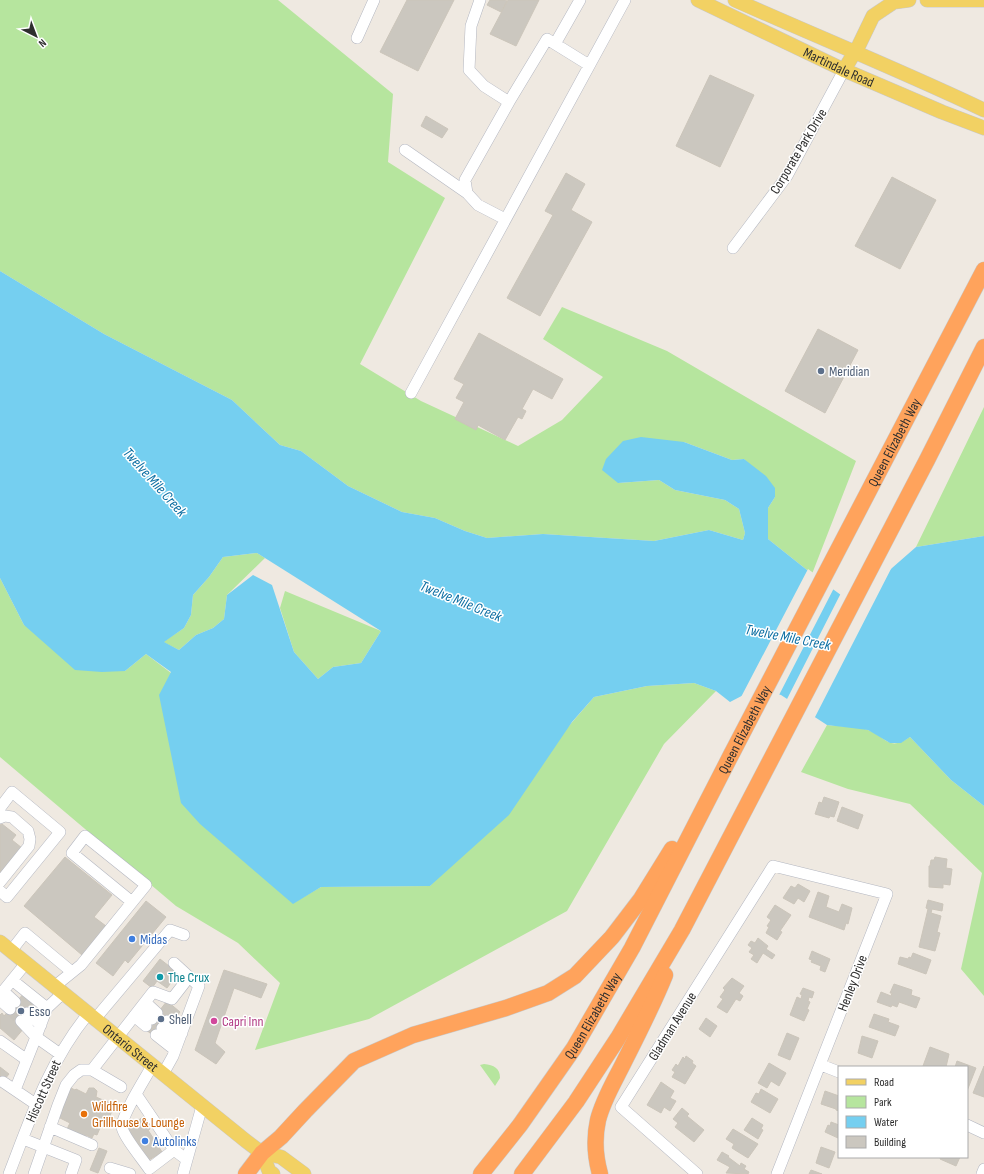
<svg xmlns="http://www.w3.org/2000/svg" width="984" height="1174" font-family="'Sofia Sans Condensed',sans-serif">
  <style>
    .green { fill: #b6e59e }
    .water { fill: #75cff0; fill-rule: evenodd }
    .pier { fill: #efe9e1 }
    .building { fill: #cbc7bf; stroke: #cbc5ba }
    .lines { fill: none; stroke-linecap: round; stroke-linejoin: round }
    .minor-tunnel { stroke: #c8c4bd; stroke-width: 11; stroke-dasharray: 11 5.5; stroke-linecap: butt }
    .minor-casing { stroke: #b4b7c1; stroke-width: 12 }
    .major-casing { stroke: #c9c9c9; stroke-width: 15 }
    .highway-casing { stroke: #c9c9c9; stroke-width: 17 }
    .minor { stroke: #fff; stroke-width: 11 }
    .major { stroke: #f2d163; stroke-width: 14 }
    .highway { stroke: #ffa35c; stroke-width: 16 }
    .service-dot { fill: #5c6f8a; stroke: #fff; stroke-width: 1.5 }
    .shop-dot { fill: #3f7fe0; stroke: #fff; stroke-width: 1.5 }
    .culture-dot { fill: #0f9aa8; stroke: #fff; stroke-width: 1.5 }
    .hotel-dot { fill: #d1479c; stroke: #fff; stroke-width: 1.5 }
    .food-dot { fill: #e8710a; stroke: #fff; stroke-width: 1.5 }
    .labels { text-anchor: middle; stroke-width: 3; stroke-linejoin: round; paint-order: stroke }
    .street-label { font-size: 14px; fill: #2e2e2e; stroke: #fff }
    .service-label { font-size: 14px; fill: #4e5e75; stroke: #fff; text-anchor: start }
    .shop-label { font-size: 14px; fill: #366cbe; stroke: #fff; text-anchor: start }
    .culture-label { font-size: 14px; fill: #0d838f; stroke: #fff; text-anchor: start }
    .hotel-label { font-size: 14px; fill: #b23c85; stroke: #fff; text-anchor: start }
    .food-label { font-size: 14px; fill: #c56008; stroke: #fff; text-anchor: start }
    .water-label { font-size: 15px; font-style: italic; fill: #0d6fa3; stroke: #fff }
  </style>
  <rect width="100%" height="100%" fill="#efe9e1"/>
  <path class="green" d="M0,0H278L393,94L388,162L445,198L360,364L421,401L518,446L562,420L603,377L543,339L562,307L667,351L856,461L812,574L768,539V508L775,497L744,459L732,460L684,442L618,483L659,480L675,490L725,500L739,509L745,533L743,540L709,530L654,541L543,534L487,538L465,531L435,518L402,512L348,486L301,451L280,445L232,400L104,334L0,271Z
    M984,407V536L916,547Z
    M257,553L265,558L227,595L224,619L213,628L196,635L179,650L163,642L184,628L191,615L193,595L209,577L223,557Z
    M0,578L24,625L125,671L146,654L171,673L293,903L321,887L430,886L594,697L647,686L694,683L716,691L664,744L567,911L369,1019L255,1050L280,983L238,943L176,906L0,757Z
    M285,591L381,631L361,663L333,667L318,679L294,652L280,608Z
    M827,725C837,726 861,727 868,730C887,737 888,752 910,737L951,780L984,806V996L961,969L982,873L910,804L848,789L801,772Z
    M484,1064C494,1065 500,1068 500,1078L495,1086L480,1065Z"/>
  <path class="water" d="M0,271L104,334L232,400L280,445L301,451L348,486L402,512L435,518L465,531L487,538L543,534L654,541L709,530L743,540L745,533L739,509L725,500L675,490L659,480L618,483L602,470L606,459L623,441L641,437L684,442L732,460L744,459L766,476L775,488V497L768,508V539L812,574L852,603L916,547L984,536V806L951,780L910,737L901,743H890L868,730L827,725L781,695L757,688L730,702L716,691L694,683L647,686L594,697L572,722L509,815L430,886L321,887L293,904L200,824L181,803L159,695L171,672L146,654L125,671L102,672L75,670L24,625L0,578ZM257,553L381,631L361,663L333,667L318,679L294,652L272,585L253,575L227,595L224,619L213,628L196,635L179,650L164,642L184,628L191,615L193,595L209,577L223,557Z"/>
  <path class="pier" d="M893,565L814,719L786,701L841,593L852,601Z
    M808,569L834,588L778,697L757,690L740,699Z"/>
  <path class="building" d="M407,0H454L418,71L380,52Z
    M490,0H505L507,1L501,12L487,5Z
    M508,0H539L516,46L490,34Z
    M710,75L754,95L720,167L676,146Z
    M426,116L448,129L442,138L421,126Z
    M566,173L585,184L571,210L592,222L540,316L507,298L553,215L545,211Z
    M892,177L936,200L900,269L855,246Z
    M818,329L858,350L825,413L785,391Z
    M479,333L563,379L552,399L533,389L522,409L526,411L522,419L518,417L505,440L478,425L476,430L455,419L464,402L456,398L464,384L454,379Z
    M824,797L839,802L834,817L830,816L829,818L815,814L819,802L822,803Z
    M842,807L863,815L858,829L837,821Z
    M2,824L16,835L12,840L22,848L0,875V825Z
    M65,857L112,895L94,917L106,926L82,955L24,906Z
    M935,857L947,859L946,868L952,869L950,885L943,884V888L929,887V866H930L931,860H934Z
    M798,884L810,891L804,902L798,898L794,904L783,898L791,886L795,888Z
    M818,892L829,896L826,907L839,912L842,904L852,908L848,924L846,923L844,930L809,917Z
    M928,900L943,904L942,911L932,909L931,913L941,916L937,932L940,933L935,951L919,947L928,909L926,908Z
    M146,901L166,917L128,963L125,960L113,976L96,963Z
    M775,905L791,915L780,931L782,932L777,940L766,933L769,927L767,926L771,920L767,917Z
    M758,938L768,946L766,949L775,955L772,959L763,953L757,963L751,959L754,955L749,952L752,948L748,945L751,941L755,943Z
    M812,951L830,959L825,972L820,970L821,966L811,962L812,960L809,959Z
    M913,953L931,960L926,974L898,964L900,957L908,959L909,957L911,958Z
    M160,959L178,973L167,988L157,981L152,988L143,981Z
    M224,970L267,984L261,998L234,988L215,1043L225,1052L216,1064L195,1050Z
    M732,978L744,986L739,993L743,996L740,1001L736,999L727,1013L717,1007L723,999L720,997L725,990L723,988Z
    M894,984L912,990L911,995L920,998L916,1008L899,1002L897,1007L892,1005L891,1007L877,1002L881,992L891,996L892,993H890Z
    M803,988L814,992L812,998L809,997L808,1001L810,1002L807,1009L809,1010L804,1021L790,1015L797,997L801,999L802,995L800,994Z
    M25,992L37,1003L19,1024L24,1028L14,1040L0,1028V1015L2,1013L4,1016Z
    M167,1001L180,1012L173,1021L155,1037L145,1029Z
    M874,1014L889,1019L888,1022L899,1026L895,1036L869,1027Z
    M706,1018L717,1026L710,1037L699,1029Z
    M787,1033L799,1038L790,1060L778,1055Z
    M862,1036L878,1041L872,1058L858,1053Z
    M930,1047L949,1054L946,1067L923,1066Z
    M686,1056L693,1061L692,1063L696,1066L685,1084L672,1077L675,1072L672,1070L676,1064L678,1066L683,1057L685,1059Z
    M957,1061L976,1068L967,1091V1067H955Z
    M769,1063L786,1073L779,1086L771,1081L767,1088L758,1083Z
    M984,1066V1097L973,1093Z
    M0,1067L9,1074L0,1085Z
    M661,1082L674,1091L670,1098L676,1101L670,1111L664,1107L661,1113L647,1105Z
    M67,1086L75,1090L76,1089L86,1094L89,1088H94L97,1091L96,1097L110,1103L108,1109L112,1111L107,1123L103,1121L97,1135L94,1134L92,1138L86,1135L85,1137L67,1129L70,1123L56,1116Z
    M761,1089L778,1099L770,1113L751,1102L756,1093L759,1094Z
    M825,1091L839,1096V1111L836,1110V1109L821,1104Z
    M682,1108L689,1114L687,1116L704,1130L694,1142L675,1127L678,1123L673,1119Z
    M143,1117L150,1129L148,1130L162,1152L149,1160L127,1128Z
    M752,1118L763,1125L761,1129L763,1130L758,1139L744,1130Z
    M831,1122L839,1125L838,1138L825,1132L828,1125L830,1126Z
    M733,1129L758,1144L748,1158L735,1150L732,1148L734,1144L726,1139Z
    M821,1147L835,1152L829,1168L816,1163Z
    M99,1148L107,1151L98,1173L90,1170Z
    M722,1152L729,1156L728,1157L740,1166L741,1163L746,1166L744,1169L749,1172L748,1174L726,1173L730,1167L717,1160Z
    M941,1157H960L956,1166L940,1159Z
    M811,1170L822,1174H809Z"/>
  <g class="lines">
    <path class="minor-tunnel" d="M10,1009L21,1021"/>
    <defs>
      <path id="minor" d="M480,0L471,26L469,70L484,86L509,102
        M357,38L374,0
        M555,44L580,0
        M405,150L467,193
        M505,219L478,205L467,193L465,180L509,102L547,39L589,65
        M733,248L787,176L844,70
        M411,393L625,0
        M0,808L12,792L60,832L7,897L0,891
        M0,818L5,816L12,817L28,831L30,839L29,846L0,882
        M11,951L25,933L72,972
        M12,980L47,1008L36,1037L21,1021
        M55,986L81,965L146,885L85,836L72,853L132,902
        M3,991L15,1002
        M0,995L26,963
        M0,1000L10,1009
        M145,1002L157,1013
        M47,1008L63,993
        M140,1009L152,1019
        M27,1013L41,1025
        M134,1016L146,1026
        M95,1019L170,930L184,935
        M167,1021L182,1033
        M162,1028L178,1042
        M156,1035L175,1050
        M0,1041L27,1060
        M821,1065L839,1072
        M152,1066C146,1077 121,1116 122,1127C123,1136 143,1160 149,1169L174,1150L186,1159
        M92,1070L121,1087
        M163,1074L173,1056L199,986L174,963
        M3,1082L37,1105
        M15,1090L36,1037L60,1054
        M136,1094L174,1150
        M967,1125L984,1133
        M50,1127L92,1145
        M23,1139L76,1160L71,1174
        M110,1168L130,1174
        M9,1174C31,1117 49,1062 88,1014
        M34,1174L58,1105L66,1085L74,1075L81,1070H92L153,992L172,999L189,977
        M183,1174L202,1106
        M697,1174L621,1107L773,866L887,894L777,1174
        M982,1174L984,1169"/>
      <g id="major">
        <path id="s1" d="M698,0L844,70L942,112L984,128"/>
        <path d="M735,0C818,37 902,71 984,110"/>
        <path d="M927,0H984"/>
        <path d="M844,70L859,45L873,16L894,2L909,0"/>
        <path id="s2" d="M0,942L246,1141L262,1153L281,1157L304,1174"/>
        <path d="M262,1153L269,1171L273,1174"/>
      </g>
      <g id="highway">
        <path d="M246,1174L262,1153L281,1137L305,1111L354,1061L413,1035L506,1008L548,993L575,976L612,937L641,899L672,849"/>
        <path id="s3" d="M481,1174L520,1125L574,1048L632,948L731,755L984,270"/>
        <path d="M522,1174L576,1102L618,1038L682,930L927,460L984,347"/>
        <path d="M600,1174C595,1156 594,1138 598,1120C603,1100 614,1082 623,1064C638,1034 653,1005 665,975"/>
      </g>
    </defs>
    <use href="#minor" class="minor-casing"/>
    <use href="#major" class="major-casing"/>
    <use href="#highway" class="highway-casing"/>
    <use href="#minor" class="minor"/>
    <use href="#major" class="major"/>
    <use href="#highway" class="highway"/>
  </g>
  <g class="service-dot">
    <circle cx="821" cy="371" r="4"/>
    <circle cx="21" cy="1011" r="4"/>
    <circle cx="161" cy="1019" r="4"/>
  </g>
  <g class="shop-dot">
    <circle cx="132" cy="939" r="4"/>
    <circle cx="145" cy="1141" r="4"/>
  </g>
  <circle class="culture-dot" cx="160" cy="977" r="4"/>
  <circle class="hotel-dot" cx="214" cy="1021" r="4"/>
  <circle class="food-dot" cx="84" cy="1114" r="4"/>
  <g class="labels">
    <g class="street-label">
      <text dy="5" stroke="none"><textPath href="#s1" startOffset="156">Martindale Road</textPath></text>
      <text transform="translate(798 151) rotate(-59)" y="5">Corporate Park Drive</text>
      <text dy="5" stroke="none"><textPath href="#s3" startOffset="842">Queen Elizabeth Way</textPath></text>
      <text dy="5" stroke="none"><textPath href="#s3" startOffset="518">Queen Elizabeth Way</textPath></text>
      <text transform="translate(852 983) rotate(-69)" y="5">Henley Drive</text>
      <text dy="5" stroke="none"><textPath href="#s3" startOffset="194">Queen Elizabeth Way</textPath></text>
      <text transform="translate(672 1026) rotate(-58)" y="5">Gladman Avenue</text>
      <text dy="5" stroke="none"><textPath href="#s2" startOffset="168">Ontario Street</textPath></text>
      <text transform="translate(43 1091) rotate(-66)" y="5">Hiscott Street</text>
    </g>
    <g class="service-label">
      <text x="829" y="376">Meridian</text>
      <text x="29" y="1016">Esso</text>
      <text x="169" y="1024">Shell</text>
    </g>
    <g class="shop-label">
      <text x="140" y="944">Midas</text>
      <text x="153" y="1146">Autolinks</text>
    </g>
    <g class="culture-label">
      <text x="168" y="982">The Crux</text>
    </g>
    <g class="hotel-label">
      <text x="222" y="1026">Capri Inn</text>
    </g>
    <g class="food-label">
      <text x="92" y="1111">Wildfire<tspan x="92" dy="16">Grillhouse &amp; Lounge</tspan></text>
    </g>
    <g class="water-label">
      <text transform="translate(155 482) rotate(48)" y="5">Twelve Mile Creek</text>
      <text transform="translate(461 601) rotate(22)" y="5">Twelve Mile Creek</text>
      <text transform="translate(788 637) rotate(11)" y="5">Twelve Mile Creek</text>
    </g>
  </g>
  <rect x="838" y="1066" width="130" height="92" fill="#ffffff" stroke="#ababab"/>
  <rect x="846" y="1079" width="20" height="6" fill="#f2d163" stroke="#ababab"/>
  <text x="874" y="1086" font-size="12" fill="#2e2e2e">Road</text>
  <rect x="846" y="1096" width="20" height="12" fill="#b6e59e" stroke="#ababab"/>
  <text x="874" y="1106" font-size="12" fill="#2e2e2e">Park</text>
  <rect x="846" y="1116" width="20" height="12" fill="#75cff0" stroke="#ababab"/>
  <text x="874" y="1126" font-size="12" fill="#2e2e2e">Water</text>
  <rect x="846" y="1136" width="20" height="12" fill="#cbc7bf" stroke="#ababab"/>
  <text x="874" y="1146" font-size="12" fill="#2e2e2e">Building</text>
  <g transform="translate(36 36) rotate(138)" stroke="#ffffff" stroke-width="3" paint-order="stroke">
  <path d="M0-3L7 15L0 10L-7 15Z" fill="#2e2e2e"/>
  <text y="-6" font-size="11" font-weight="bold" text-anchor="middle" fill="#2e2e2e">N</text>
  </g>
</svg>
